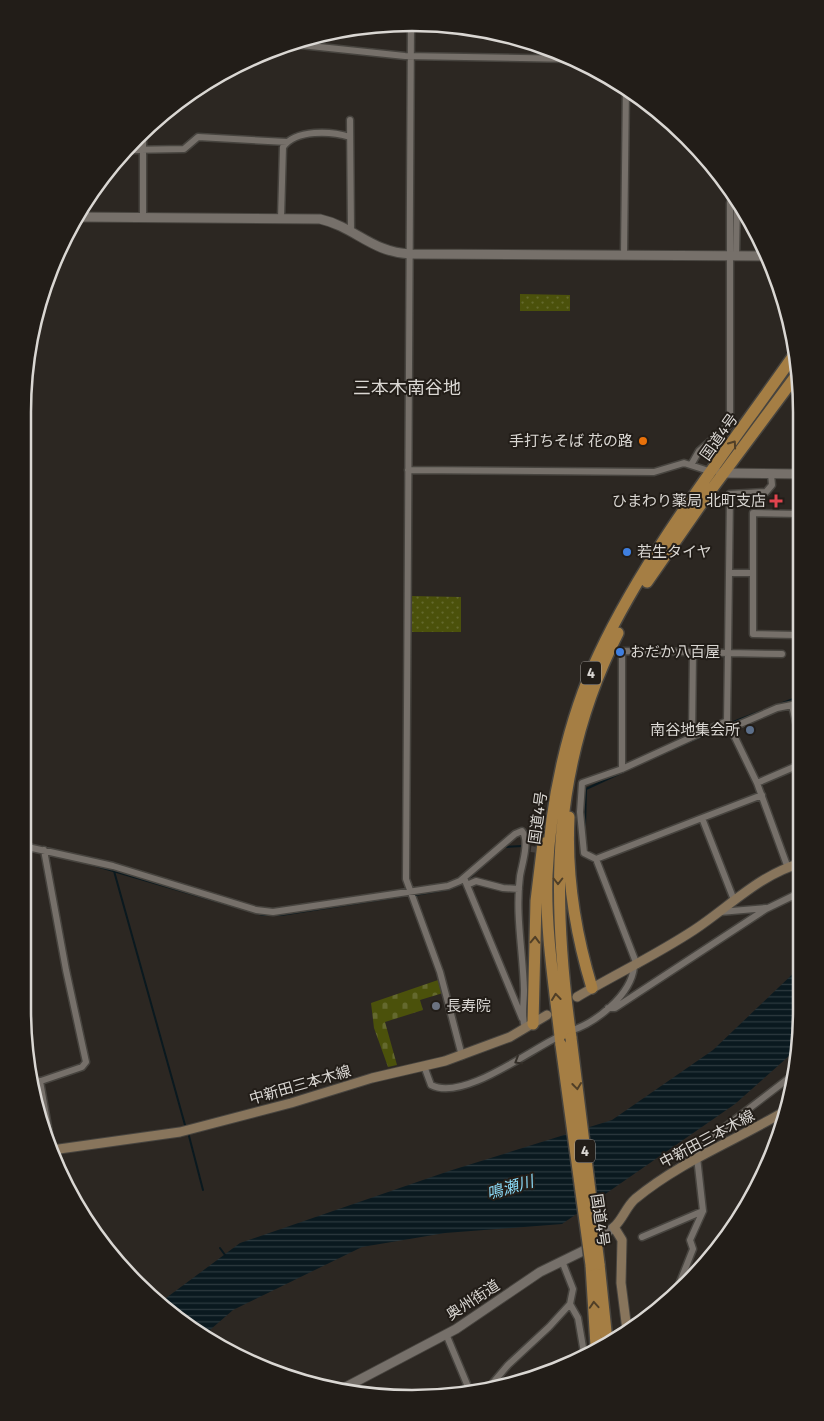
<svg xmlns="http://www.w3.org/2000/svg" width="824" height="1421" font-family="'Fira Sans','Noto Sans JP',sans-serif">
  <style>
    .grass { fill: url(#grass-dots) }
    .cemetery { fill: url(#cemetery-stones) }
    .water { fill: url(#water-rules) }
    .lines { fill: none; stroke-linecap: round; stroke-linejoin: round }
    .stream { stroke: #0a191f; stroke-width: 2 }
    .minor-tunnel { stroke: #46413d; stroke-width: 6; stroke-dasharray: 6 3; stroke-linecap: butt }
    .minor-casing { stroke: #47443f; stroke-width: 9 }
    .tertiary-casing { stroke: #47443f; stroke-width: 11 }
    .secondary-casing { stroke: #47443f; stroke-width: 11 }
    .trunk-casing { stroke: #47443f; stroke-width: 14 }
    .minor { stroke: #76706a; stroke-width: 6 }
    .tertiary { stroke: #76706a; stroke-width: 9 }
    .secondary { stroke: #88755c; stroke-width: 9 }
    .trunk { stroke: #a57e44; stroke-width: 11 }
    .trunk-bridge-casing { stroke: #47443f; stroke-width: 14; stroke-linecap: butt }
    .trunk-bridge { stroke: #a57e44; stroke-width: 11 }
    .oneway { stroke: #503f27 }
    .oneway2 { stroke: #332e28 }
    .food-dot { fill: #e8710a; stroke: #221d18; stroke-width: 2 }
    .health-dot { fill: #e0444e; stroke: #221d18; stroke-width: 2 }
    .shop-dot { fill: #3f7fe0; stroke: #221d18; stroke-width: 2 }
    .service-dot { fill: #5c6f8a; stroke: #221d18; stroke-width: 2 }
    .worship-dot { fill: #6b7280; stroke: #221d18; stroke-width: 2 }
    .labels { text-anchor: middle; stroke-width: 4; stroke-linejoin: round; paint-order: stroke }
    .shield { fill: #221d18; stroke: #a39f9b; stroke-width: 1 }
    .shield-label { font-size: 14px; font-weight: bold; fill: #dad7d3 }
    .street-label { font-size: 15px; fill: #dad7d3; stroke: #221d18 }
    .poi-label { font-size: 15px; fill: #dad7d3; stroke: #221d18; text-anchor: end }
    .water-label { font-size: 16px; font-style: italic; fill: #89d8f5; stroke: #221d18 }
    .quarter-label { font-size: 18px; fill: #dad7d3; stroke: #221d18 }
    .rim { fill: none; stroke: #dad7d3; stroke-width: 2.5 }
  </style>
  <defs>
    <pattern id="grass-dots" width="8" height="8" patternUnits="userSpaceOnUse" patternTransform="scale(1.25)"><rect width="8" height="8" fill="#4b510b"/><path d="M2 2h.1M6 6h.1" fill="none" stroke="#64692e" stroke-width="1.8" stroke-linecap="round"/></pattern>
    <pattern id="cemetery-stones" width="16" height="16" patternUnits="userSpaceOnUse" patternTransform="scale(1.25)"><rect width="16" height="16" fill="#4b510b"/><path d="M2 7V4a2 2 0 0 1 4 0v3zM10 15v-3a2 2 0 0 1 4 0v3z" fill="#64692e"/></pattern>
    <pattern id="water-rules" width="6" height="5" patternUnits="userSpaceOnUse" patternTransform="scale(1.25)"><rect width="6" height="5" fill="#0a191f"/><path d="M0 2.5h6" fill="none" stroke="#2d3a3f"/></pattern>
  </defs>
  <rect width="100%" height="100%" fill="#2c2722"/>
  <path class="grass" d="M520,294L570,295V311H520Z
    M412,596L461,597V632H412Z"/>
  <path class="cemetery" d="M438,980L443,993L420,1000L423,1010L385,1022L397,1065L388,1067L374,1028L371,1003Z"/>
  <path class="water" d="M801,966V1035L798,1048L735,1104L562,1224L445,1233L362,1247L233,1310L203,1336L195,1333L162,1301L240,1243L449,1171L612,1120L713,1050Z"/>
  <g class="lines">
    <path class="stream" d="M649,760L738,720L801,696
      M585,826L586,789L625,771
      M23,849L35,852
      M86,863L263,915H281L410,895
      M114,871L185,1125
      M467,880L504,847L522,846
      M415,895L450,889L463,883
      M189,1136L203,1190
      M220,1248L225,1255"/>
    <path class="minor-tunnel" d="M531,849L545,851"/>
    <defs>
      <path id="minor" d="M411,23L406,879L440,972L462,1056
        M291,44L405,56L574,59
        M350,120L351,231
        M126,150L184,149L198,137L287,142
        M143,217V131
        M281,218L283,147C296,129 331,131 350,137
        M624,254L626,87
        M736,256L737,201
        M691,465L699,451L728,426L730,420V203
        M408,470L654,472L684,463L712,472
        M771,474L772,485L766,492L730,494L728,653L782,654
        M729,573H753V634L796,635L801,649
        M753,573V513L800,514
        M796,635V514
        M620,651L693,652
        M622,652V769
        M727,721L757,783L788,868
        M731,728L777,708L792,705L801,744
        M692,737L693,652L728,653L727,721L622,769L582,783L580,812L584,853L596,859L702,818L734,900
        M757,783L801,764
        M702,818L762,795
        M23,846L113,866L256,910L273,912L448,886L460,881L515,834L522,831C530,841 522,864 520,876C515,914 523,952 524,990C524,1004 521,1016 525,1028
        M596,859L637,965
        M464,878L522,1018
        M469,884L476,881L503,888L519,889
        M720,912L766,908
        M608,1008H615L766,909L801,892
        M570,1031C596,1023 631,995 634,967
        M424,1066L431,1085C463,1102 531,1049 560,1036
        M40,1081L52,1150
        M35,1083L82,1067L86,1062L66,970L44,850
        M642,1237L703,1211
        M678,1287L693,1249L690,1240L703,1211L697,1157L708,1140L793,1075
        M570,1304L578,1318L584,1353
        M627,1323L641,1322
        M446,1334L469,1389
        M491,1385L508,1365L549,1327L570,1304L573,1289L562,1261"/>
      <path id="tertiary" d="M78,217L320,219C355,227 371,252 410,254L767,256
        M720,473L801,474
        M342,1389L456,1329L540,1272L583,1251L614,1227"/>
      <path id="secondary" d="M577,997C616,974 656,955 694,930C729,907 759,875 801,863
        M52,1150L180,1132L291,1103L372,1078L445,1061L510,1037L547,1015
        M627,1330L621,1283L622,1240L614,1227C623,1219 626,1207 635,1199C681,1161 735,1141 785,1111"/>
      <path id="trunk" d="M647,582L711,490L798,373
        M569,817C566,875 575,932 592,988
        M533,1024L536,901L543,843
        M571,1038C551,894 551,765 618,633
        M561,1045C555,989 545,931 547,875C550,803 568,719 599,654C649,548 727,451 794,355
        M599,1264L607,1341
        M591,1265L596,1346"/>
    </defs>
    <use href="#minor" class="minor-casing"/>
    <use href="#tertiary" class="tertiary-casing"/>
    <use href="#secondary" class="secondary-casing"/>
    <use href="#trunk" class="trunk-casing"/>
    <use href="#minor" class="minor"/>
    <use href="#tertiary" class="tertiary"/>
    <use href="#secondary" class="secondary"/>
    <use href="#trunk" class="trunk"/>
    <defs>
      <path id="trunk-bridge" d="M571,1038L599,1264
        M561,1045L591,1265"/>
    </defs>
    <use href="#trunk-bridge" class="trunk-bridge-casing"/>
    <use href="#trunk-bridge" class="trunk-bridge"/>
  </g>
  <defs><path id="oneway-chevron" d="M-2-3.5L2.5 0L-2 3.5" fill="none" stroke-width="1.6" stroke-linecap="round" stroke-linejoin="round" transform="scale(1.25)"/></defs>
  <g class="oneway">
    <use href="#oneway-chevron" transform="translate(733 444) rotate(-55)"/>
    <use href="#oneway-chevron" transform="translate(558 881) rotate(90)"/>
    <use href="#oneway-chevron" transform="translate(535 940) rotate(-88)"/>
    <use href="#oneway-chevron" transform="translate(556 997) rotate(-96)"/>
    <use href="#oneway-chevron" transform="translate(577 1086) rotate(83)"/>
    <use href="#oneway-chevron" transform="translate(594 1305) rotate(-94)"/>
  </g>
  <use class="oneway2" href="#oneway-chevron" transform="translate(518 1061) rotate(149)"/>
  <circle class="food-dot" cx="643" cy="441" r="5"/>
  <path class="health-dot" d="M773.5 493.5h5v5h5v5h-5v5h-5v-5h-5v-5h5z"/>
  <g class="shop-dot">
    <circle cx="627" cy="552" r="5"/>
    <circle cx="620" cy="652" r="5"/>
  </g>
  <circle class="service-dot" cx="750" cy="730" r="5"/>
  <circle class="worship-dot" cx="436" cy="1006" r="5"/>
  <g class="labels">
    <g class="shield">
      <rect x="581" y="661.5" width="20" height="23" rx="4"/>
      <rect x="575" y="1139.5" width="20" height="23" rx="4"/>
    </g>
    <g class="shield-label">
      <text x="591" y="678">4</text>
      <text x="585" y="1156">4</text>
    </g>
    <g class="street-label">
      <text transform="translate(719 437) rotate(-55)" y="5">国道4号</text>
      <text transform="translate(538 818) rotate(-82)" y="5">国道4号</text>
      <text transform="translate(300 1085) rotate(-16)" y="5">中新田三本木線</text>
      <text transform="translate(707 1139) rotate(-28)" y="5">中新田三本木線</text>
      <text transform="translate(600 1220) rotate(82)" y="5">国道4号</text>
      <text transform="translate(473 1300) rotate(-33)" y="5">奥州街道</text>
    </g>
    <g class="poi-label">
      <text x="633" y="446">手打ちそば 花の路</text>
      <text x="766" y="506">ひまわり薬局 北町支店</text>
      <text x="637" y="557" text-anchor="start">若生タイヤ</text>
      <text x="630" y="657" text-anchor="start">おだか八百屋</text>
      <text x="740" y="735">南谷地集会所</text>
      <text x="446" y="1011" text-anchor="start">長寿院</text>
    </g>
    <g class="water-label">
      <text transform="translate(510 1187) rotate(-16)" y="6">鳴瀬川</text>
    </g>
    <g class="quarter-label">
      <text x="407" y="394">三本木南谷地</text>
    </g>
  </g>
  <path d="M0 0H824V1421H0ZM412 31H412A381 381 0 0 1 793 412V1009A381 381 0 0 1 412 1390H412A381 381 0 0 1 31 1009V412A381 381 0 0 1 412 31Z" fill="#221d18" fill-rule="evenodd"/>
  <path class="rim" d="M412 31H412A381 381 0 0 1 793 412V1009A381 381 0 0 1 412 1390H412A381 381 0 0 1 31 1009V412A381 381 0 0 1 412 31Z"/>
</svg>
